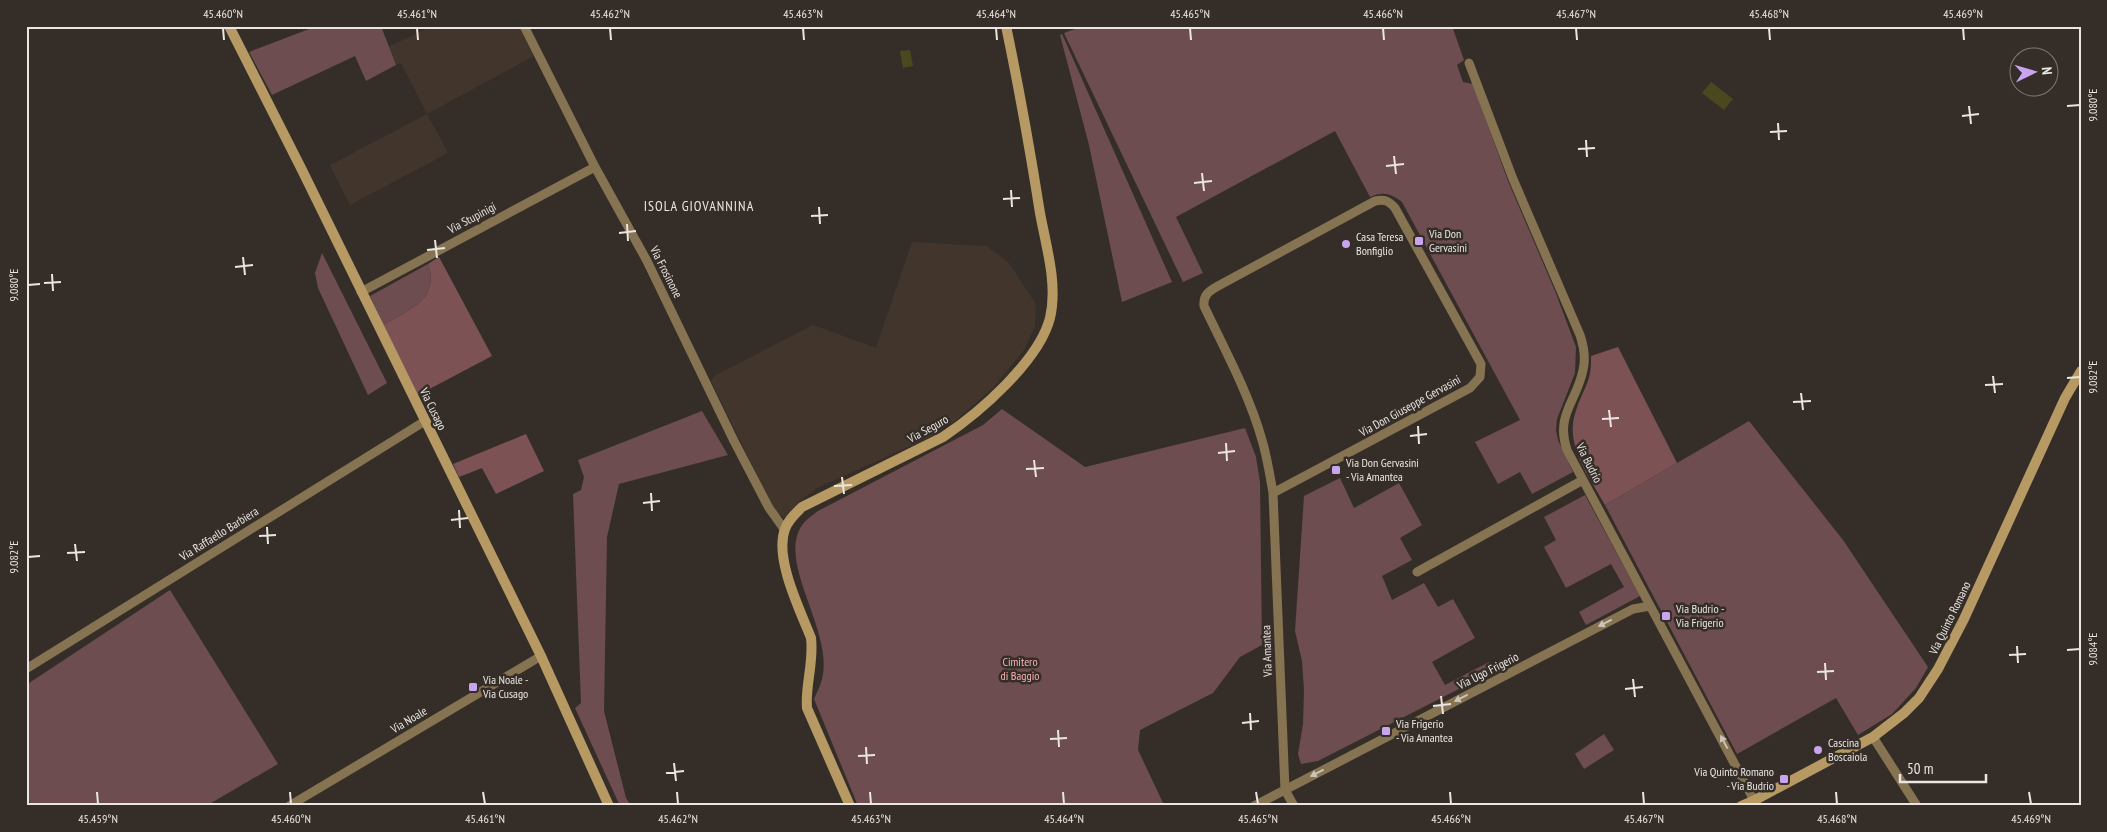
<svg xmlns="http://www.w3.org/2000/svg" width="2107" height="832" font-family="'PT Sans Narrow',sans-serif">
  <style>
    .built { fill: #42352c }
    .green { fill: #6d4d4f }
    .forest { fill: #7d5255 }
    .water { fill: #4b4820 }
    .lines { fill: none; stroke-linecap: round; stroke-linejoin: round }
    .street { stroke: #867352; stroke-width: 9 }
    .secondary { stroke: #b79a63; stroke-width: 10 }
    .oneway { fill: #cdc4b8 }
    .ticks { fill: none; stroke: #ebe6e3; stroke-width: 2 }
    .poi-dot { fill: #c8a5ee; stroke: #352e28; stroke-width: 2 }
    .labels { text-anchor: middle; stroke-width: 5; stroke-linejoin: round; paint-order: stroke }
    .street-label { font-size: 12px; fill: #ebe6e3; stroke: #352e28 }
    .poi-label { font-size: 12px; fill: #ebe6e3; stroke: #352e28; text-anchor: start }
    .park-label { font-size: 12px; fill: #faafb5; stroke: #352e28 }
    .neighbourhood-label { font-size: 14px; letter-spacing: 1px; fill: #ebe6e3; stroke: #352e28 }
    .neatline { fill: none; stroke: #ebe6e3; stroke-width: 2 }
    .ticks-label { font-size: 12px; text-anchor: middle; fill: #ebe6e3 }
  </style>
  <rect width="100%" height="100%" fill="#352e28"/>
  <path class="built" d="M432,26H519L534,56L427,114L448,153L350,205L330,165L427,114L401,63L396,65L388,47Z
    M912,242L987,246L1009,263L1036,304L1035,326L1024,350L993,388L955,421L928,438L817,488L799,502L784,518L774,510L711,381L714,376L813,325L876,348Z"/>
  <path class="green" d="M317,26H381L396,65L366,81L355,56L272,95L249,52Z
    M1083,26H1452L1464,60L1457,65L1463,82L1473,84L1508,181L1555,291L1576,347L1575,373L1557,419L1556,430L1558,440L1573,472L1532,494L1520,472L1498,484L1475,442L1520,420L1402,202C1391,194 1384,191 1370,197L1335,131L1176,217L1203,273L1183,282L1064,33Z
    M1062,34L1172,282L1122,302L1089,145L1060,35Z
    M322,253L387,383L368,395L318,288L315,273Z
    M428,264C441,299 408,310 383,325L370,296Z
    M1002,409L1085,467L1245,428L1256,457L1260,482L1262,645L1240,657L1213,693L1140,730L1138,750L1164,805L1161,806H858L814,699C817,692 822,683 823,674C830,630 784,570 798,533C801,523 810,517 818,511L983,425Z
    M702,411L728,455L619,484L607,537L604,711L626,798L631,806H620L575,708L581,703L573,494L581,490L584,477L578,460Z
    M1749,421L1843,540L1928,667L1916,688L1892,714L1858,735L1836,698L1737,754L1605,505Z
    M1340,478L1354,508L1399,483L1422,525L1400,538L1412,560L1382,576L1392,600L1424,583L1438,607L1453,599L1475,638L1432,662L1445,685L1489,662L1494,671L1318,761L1301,764L1298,754L1303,724L1304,690L1302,661L1295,631L1304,496Z
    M1585,495L1640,596L1586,625L1579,612L1624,587L1611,564L1566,588L1544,547L1556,540L1544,517Z
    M170,590L278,764L206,806H32L26,795V685Z
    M1604,734L1614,750L1584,769L1575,754Z"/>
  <path class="forest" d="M439,257L492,356L418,395L383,325C408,310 441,299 428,264Z
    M1618,347L1677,463L1605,505C1590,478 1565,446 1575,414C1582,389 1592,384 1591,356Z
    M526,434L544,471L496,494L482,468L459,477L453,464Z"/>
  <path class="water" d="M910,50L913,66L903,68L900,51Z
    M1711,82L1733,99L1724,110L1702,93Z"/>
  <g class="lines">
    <path class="street" d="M524,26L595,167L647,261L734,441L769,508L784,529
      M1469,63L1513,179L1580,335C1584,347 1586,358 1583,370C1577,401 1555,415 1567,450L1757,806
      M361,292L595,167
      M1273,493L1470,388L1480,377L1481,364L1395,208C1389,201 1385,199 1375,201L1218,286C1209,291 1203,295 1204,306C1225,350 1249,394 1262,440C1267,457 1270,475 1273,493L1285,790L1294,806
      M1417,572L1583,480
      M26,669L425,421
      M1873,737L1917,806
      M289,806L541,656
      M1254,806L1633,609L1650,606"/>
    <path class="secondary" d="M229,26L301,168L541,656L609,806
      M850,806L807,708C805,685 814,663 811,638C800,610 774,558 785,529C788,520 795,514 802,507L943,437C979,413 1039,361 1050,318C1058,284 1046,246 1040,213C1030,150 1019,88 1006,26
      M1741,806L1755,800L1873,737L1904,713L1919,698L1938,669L1964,619L2065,398L2081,371"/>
  </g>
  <defs><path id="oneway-solid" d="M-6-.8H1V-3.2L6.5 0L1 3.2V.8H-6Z" transform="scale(1.25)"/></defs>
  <g class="oneway">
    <use href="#oneway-solid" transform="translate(1605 623) rotate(153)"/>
    <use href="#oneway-solid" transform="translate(1461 698) rotate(153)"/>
    <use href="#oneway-solid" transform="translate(1724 742) rotate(-118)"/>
    <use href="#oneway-solid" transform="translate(1317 773) rotate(153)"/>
  </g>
  <path class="ticks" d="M223,28L224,40M417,28L418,40M610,28L611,40M803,28L804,40M996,28L997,40M1190,28L1191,40M1383,28L1384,40M1576,28L1577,40M1769,28L1770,40M1963,28L1964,40M1969,106L1971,124M2067,106L2080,105M1962,116L1979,114M1778,123L1779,140M1770,132L1787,131M1586,140L1587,157M1578,149L1595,148M1394,156L1396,174M1386,166L1404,164M1202,173L1204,191M1194,183L1212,181M1011,190L1012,207M1003,199L1020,198M819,207L820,224M811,216L828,215M627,224L628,241M619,233L636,231M435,240L437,258M427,250L445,248M243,257L245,275M235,267L253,265M52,274L53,291M44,283L61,282M28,285L40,284M1993,376L1995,393M2067,378L2080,377M1985,385L2003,384M1801,393L1803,410M1793,402L1811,401M1609,410L1611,427M1602,419L1619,418M1418,426L1419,444M1410,436L1427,434M1226,443L1227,461M1218,453L1235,451M1034,460L1036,477M1026,469L1044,468M842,477L844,494M834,486L852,485M651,493L652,511M643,503L660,501M459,510L460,528M451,520L468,518M267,527L268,544M259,536L276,535M75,544L77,561M67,553L85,552M28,557L40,556M2017,646L2018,663M2067,650L2080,649M2009,655L2026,654M1825,663L1826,680M1817,672L1834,671M1633,679L1635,697M1625,689L1643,687M1441,696L1443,714M1433,706L1451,704M1250,713L1251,730M1242,723L1259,721M1058,730L1059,747M1050,739L1067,738M866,747L867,764M858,756L875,755M674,763L676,781M666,773L684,771M97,792L98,804M290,792L291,804M483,792L485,804M677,792L678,804M870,792L871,804M1063,792L1064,804M1256,792L1258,804M1450,792L1451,804M1643,792L1644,804M1836,792L1837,804M2029,792L2031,804"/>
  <g class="poi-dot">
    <rect x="1414" y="236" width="10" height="10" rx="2.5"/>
    <circle cx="1346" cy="244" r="5"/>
    <rect x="1331" y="465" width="10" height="10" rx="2.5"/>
    <rect x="1661" y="611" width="10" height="10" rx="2.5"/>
    <rect x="468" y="682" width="10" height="10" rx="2.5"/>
    <rect x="1381" y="726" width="10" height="10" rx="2.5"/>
    <circle cx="1818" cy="750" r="5"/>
    <rect x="1779" y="774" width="10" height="10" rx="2.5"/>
  </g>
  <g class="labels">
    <g class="street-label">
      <text transform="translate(472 218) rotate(-28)" y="4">Via Stupinigi</text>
      <text transform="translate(666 272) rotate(63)" y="4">Via Frosinone</text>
      <text transform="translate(1410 406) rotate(-29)" y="4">Via Don Giuseppe Gervasini</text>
      <text transform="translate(433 409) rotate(64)" y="4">Via Cusago</text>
      <text transform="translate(928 429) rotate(-29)" y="4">Via Seguro</text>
      <text transform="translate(1589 463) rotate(63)" y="4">Via Budrio</text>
      <text transform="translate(219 534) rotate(-32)" y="4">Via Raffaello Barbiera</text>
      <text transform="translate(1950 618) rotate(-64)" y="4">Via Quinto Romano</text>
      <text transform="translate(1267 651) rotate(-92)" y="4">Via Amantea</text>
      <text transform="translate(1488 671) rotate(-27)" y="4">Via Ugo Frigerio</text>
      <text transform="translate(409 720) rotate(-31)" y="4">Via Noale</text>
    </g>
    <g class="poi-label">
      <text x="1429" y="238">Via Don<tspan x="1429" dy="14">Gervasini</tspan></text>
      <text x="1356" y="241">Casa Teresa<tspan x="1356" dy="14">Bonfiglio</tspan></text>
      <text x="1346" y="467">Via Don Gervasini<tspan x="1346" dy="14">- Via Amantea</tspan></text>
      <text x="1676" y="613">Via Budrio -<tspan x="1676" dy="14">Via Frigerio</tspan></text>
      <text x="483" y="684">Via Noale -<tspan x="483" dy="14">Via Cusago</tspan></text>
      <text x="1396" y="728">Via Frigerio<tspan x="1396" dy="14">- Via Amantea</tspan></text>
      <text x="1828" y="747">Cascina<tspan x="1828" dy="14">Boscaiola</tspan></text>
      <text x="1774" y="776" text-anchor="end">Via Quinto Romano<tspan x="1774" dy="14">- Via Budrio</tspan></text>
    </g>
    <g class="park-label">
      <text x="1020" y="666">Cimitero<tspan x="1020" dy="14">di Baggio</tspan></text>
    </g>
    <g class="neighbourhood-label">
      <text x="699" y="211">ISOLA GIOVANNINA</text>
    </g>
  </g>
  <rect width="2107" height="832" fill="none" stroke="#352e28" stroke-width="55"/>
  <g transform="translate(2034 72) rotate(85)"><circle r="24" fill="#352e28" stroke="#7e7873"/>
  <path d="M0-4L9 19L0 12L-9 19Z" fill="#c8a5ee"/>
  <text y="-8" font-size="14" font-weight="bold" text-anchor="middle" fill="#ebe6e3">N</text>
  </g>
  <path d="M1900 774v8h86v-8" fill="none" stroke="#ebe6e3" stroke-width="2.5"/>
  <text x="1907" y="774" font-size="15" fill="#ebe6e3" stroke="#352e28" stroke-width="4" paint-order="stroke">50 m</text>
  <rect x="28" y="28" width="2052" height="776" class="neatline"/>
  <g class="ticks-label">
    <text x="223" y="18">45.460°N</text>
    <text x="417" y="18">45.461°N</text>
    <text x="610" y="18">45.462°N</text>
    <text x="803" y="18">45.463°N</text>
    <text x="996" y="18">45.464°N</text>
    <text x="1190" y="18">45.465°N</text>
    <text x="1383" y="18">45.466°N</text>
    <text x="1576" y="18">45.467°N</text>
    <text x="1769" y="18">45.468°N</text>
    <text x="1963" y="18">45.469°N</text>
    <text transform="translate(2093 105) rotate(-90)" y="4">9.080°E</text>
    <text transform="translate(14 285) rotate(-90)" y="4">9.080°E</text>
    <text transform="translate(2093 377) rotate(-90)" y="4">9.082°E</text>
    <text transform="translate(14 557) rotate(-90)" y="4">9.082°E</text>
    <text transform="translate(2093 649) rotate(-90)" y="4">9.084°E</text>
    <text x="98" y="823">45.459°N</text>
    <text x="291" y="823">45.460°N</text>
    <text x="485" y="823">45.461°N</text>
    <text x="678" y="823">45.462°N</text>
    <text x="871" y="823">45.463°N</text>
    <text x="1064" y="823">45.464°N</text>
    <text x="1258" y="823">45.465°N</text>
    <text x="1451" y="823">45.466°N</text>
    <text x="1644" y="823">45.467°N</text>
    <text x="1837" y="823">45.468°N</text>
    <text x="2031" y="823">45.469°N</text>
  </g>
</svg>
